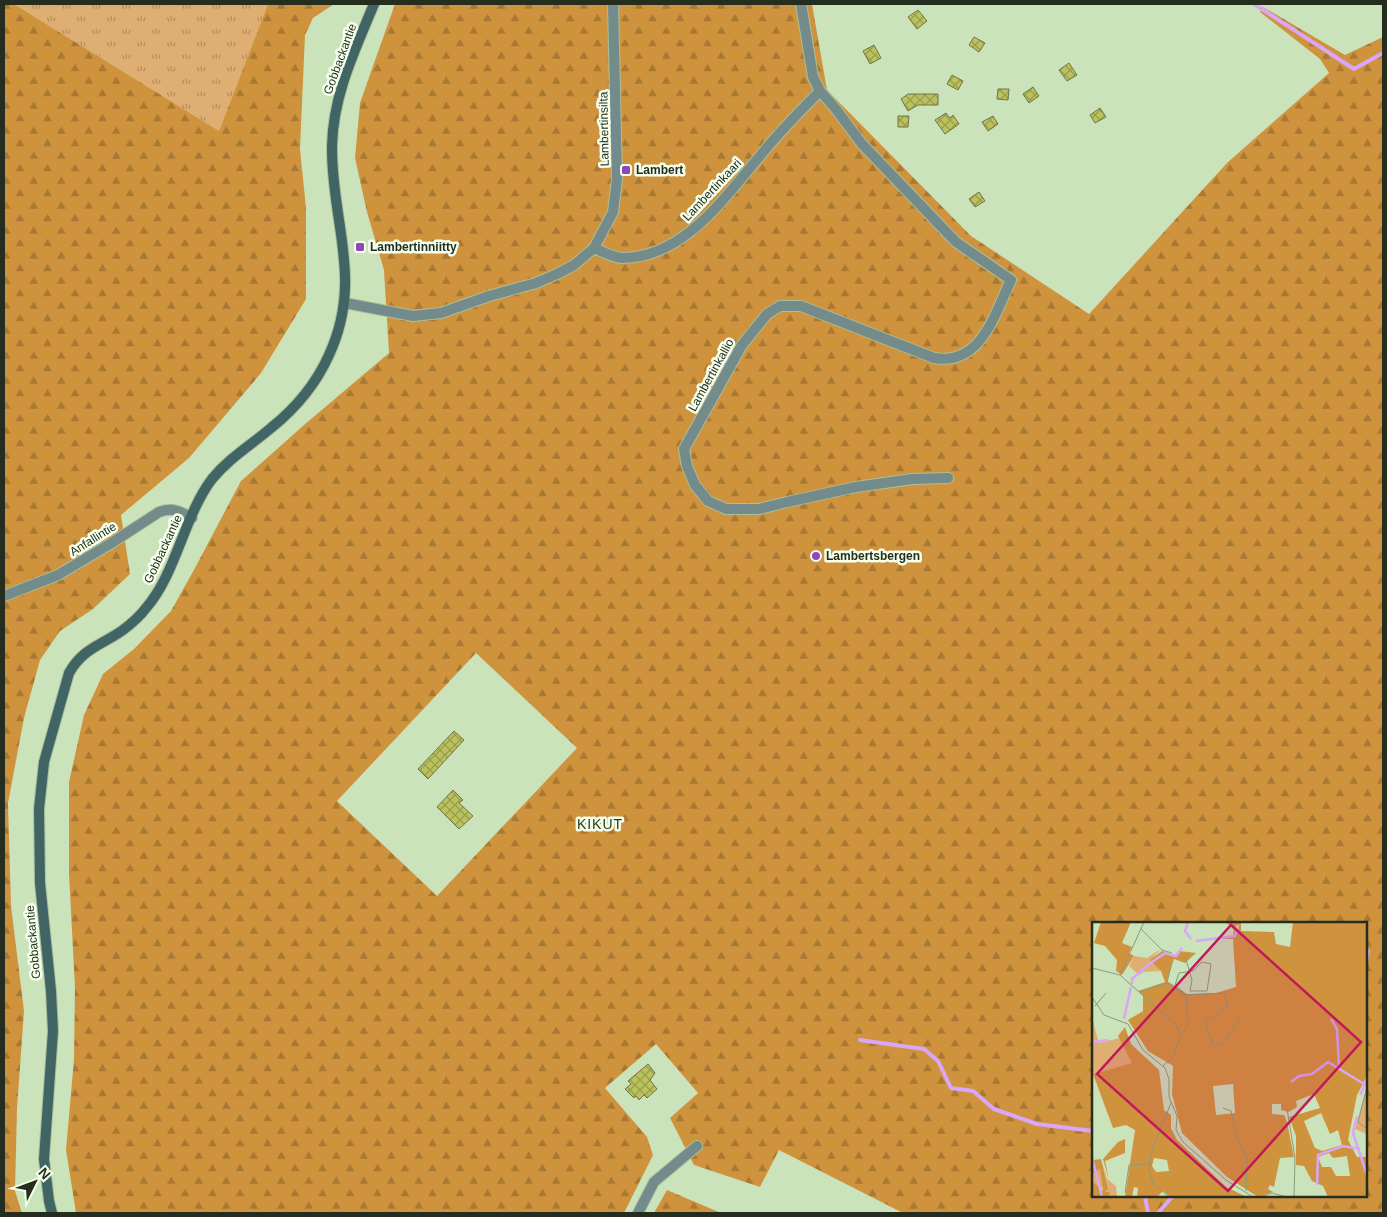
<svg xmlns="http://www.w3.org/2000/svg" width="1387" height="1217" font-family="Arial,sans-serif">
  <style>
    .grass { fill: url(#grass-tufts) }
    .forest { fill: url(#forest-firs); fill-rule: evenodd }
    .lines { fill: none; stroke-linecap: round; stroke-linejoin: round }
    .stream { stroke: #d9a6f8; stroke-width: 4 }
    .building { fill: url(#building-cross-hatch); stroke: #71744b }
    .street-casing { stroke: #aabf9b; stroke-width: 12 }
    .secondary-casing { stroke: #aabf9b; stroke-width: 12 }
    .street { stroke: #738b8a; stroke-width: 10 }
    .secondary { stroke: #416564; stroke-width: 10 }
    .poi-dot { fill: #9247b9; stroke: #f5ffee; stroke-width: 2 }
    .labels { text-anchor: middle; stroke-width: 5; stroke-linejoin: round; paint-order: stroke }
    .street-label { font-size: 12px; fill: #252e1e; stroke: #f5ffee }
    .poi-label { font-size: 12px; font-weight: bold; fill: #252e1e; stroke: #f5ffee; text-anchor: start }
    .neighbourhood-label { font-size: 14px; letter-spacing: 1px; fill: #283b18; stroke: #f5ffee }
    .inset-river { fill: none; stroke: #d9a6f8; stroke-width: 2.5 }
    .inset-road { fill: none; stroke: #899b7c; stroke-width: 1 }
    .view { fill: #c2185b; fill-opacity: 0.15; stroke: #c2185b; stroke-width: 2.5 }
    .inset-edge { fill: none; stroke: #252e1e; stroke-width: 2.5 }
  </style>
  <defs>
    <pattern id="grass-tufts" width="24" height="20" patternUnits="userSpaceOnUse" patternTransform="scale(1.25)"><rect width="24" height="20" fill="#deae72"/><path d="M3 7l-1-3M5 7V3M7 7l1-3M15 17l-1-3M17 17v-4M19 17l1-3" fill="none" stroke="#b48e5d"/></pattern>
    <pattern id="forest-firs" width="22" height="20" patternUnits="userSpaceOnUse" patternTransform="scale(1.25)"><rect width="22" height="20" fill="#d0933d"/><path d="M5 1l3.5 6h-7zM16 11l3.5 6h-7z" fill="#a97833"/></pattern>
    <pattern id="building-cross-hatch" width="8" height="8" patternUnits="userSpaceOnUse" patternTransform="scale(1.25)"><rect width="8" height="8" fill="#bbc25d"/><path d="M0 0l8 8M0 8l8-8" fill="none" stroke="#989e4c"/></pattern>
  </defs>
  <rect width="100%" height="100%" fill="#cbe3ba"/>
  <path class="grass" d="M14,4H268L219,131Z"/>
  <path class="forest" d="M4,4H14L219,131L268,4H334L313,18L305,35L300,149L306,208V299L261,373L189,458L121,515L130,574L93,609L60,631L40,660L24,718L8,803L11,906L24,1011L17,1109L15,1191L22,1213H4Z
    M395,4H812L827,90L971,236L1089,314L1227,163L1329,73L1320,59L1260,12L1263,7L1345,55L1383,37V1213H903L779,1150L760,1187L694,1165L670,1118L698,1093L656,1044L605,1088L647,1137L653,1155L624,1213H76L66,1150L74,1059L75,988L69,874V782L84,715L103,674L134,649L171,611L195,568L241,481L304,425L389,353L384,270L367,212L355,158L360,103ZM476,653L577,748L437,896L337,801ZM1093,923H1366V1196H1093Z
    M667,1190L721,1213H654Z"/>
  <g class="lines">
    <path class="stream" d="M1254,4L1354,69L1383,53
      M1366,962L1368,951
      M860,1040L924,1049L938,1061L951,1088L973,1091L994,1109L1037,1124L1093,1131
      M1145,1196L1148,1213
      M1158,1213L1173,1196"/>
  </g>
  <path class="building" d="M918,10L927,21L917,29L908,17Z
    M974,37L985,43L979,52L969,45Z
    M874,45L881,58L870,64L863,51Z
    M1069,63L1077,75L1067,81L1059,70Z
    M952,75L963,81L958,90L947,84Z
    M1033,87L1039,96L1029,103L1023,94Z
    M998,89H1009L1008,100L997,99Z
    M908,94H938V105H918L908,111L901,99Z
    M1100,108L1106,117L1095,123L1090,115Z
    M946,113L950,118L953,115L959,124L945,134L935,120Z
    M898,116H909L908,127H898Z
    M993,116L998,124L988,131L982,122Z
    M979,192L985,201L975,207L969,199Z
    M454,731L464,740L428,779L418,769Z
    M453,790L463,800L459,803L473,816L459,829L437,807Z
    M648,1064L655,1073L650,1080L657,1089L647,1098L644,1095L639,1100L636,1096L634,1098L625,1089L631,1084L628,1081Z"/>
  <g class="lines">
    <defs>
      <path id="street" d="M801,4L813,77L820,91L835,108L862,144L956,242L1011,280C994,315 981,366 934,358L801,306H780L767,314L742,345L684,449L687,466L695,485L708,501L726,509H759L787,502L856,487L912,479L948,478
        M594,248C603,252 613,258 623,258C684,257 724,198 760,156C778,133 799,112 820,91
        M345,303L413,316L441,313L489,296L536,283L557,274L574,265L594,248L613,212L617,179L613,4
        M4,596L58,575L110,544L159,512C172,507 180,511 192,518
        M638,1213L654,1182L697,1146"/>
      <path id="secondary" d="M52,1213L49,1201L44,1159L53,1031L51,991L40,883L39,809L44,762L69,673C83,648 102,645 123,630C131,624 140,616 146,608C176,574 184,516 212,479C229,458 251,445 271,428C296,408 316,384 329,355C364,279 331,222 332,146C333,95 355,50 374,4"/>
    </defs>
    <use href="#street" class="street-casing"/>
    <use href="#secondary" class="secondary-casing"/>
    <use href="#street" class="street"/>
    <use href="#secondary" class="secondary"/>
  </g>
  <g class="poi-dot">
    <rect x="621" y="165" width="10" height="10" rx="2.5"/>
    <rect x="355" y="242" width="10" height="10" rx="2.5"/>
    <circle cx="816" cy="556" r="5"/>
  </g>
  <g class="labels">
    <g class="street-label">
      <text transform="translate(340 59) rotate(-70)" y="4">Gobbackantie</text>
      <text transform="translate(604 129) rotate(-91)" y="4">Lambertinsilta</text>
      <text transform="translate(712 190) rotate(-47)" y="4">Lambertinkaari</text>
      <text transform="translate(711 375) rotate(-61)" y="4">Lambertinkallio</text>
      <text transform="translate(93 539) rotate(-32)" y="4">Anfallintie</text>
      <text transform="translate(163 549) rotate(-65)" y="4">Gobbackantie</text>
      <text transform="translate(33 942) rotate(-95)" y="4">Gobbackantie</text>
    </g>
    <g class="poi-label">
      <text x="636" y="174">Lambert</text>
      <text x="370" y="251">Lambertinniitty</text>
      <text x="826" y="560">Lambertsbergen</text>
    </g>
    <g class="neighbourhood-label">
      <text x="600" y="829">KIKUT</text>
    </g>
  </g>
  <g transform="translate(1092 922)">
    <rect width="275" height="275" fill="#cbe3ba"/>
    <path d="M69,27L62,34L69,49L51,50L47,53L37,44L42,34L55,36ZM0,96L7,121L28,116L41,141L1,152ZM275,163V212L263,207ZM9,237L15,257L24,264L25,275H17L18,270H13L16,267ZM8,246L12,261L8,269L0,259V252Z" fill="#deae72"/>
    <path d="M9,0H39L30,21L40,25L37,31L42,34L30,53L24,49L25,38L13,24L2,21ZM133,0H149V9L182,10L184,22L198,25L201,0H275V154L265,173L256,218L265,235H274L275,275H236L231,264L220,259L212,244L204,243V214L197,195L228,186L222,172L204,179L205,185L197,190L189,188V182H180V192L192,193L195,200L202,235L188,236L182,265L178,263L176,267L181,270L166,275L135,255L90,211L80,172L81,144L56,129L36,98L51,89V74L46,69L73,60L69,49L58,38L70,29L83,33L87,29L104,31L93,41L82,37L75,59L95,72L124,71L144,65L141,17H128L141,13L142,7ZM141,162L143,191L124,193L121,164ZM229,191L238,212L246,208L250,223L230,229L223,226L212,199ZM237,231L241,236L255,234L258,254H244L239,245H230L226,235ZM33,105L39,122L67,148L72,188L79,193V206L85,218L134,265L155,275H78L71,269L65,275H45L46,266L42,265L40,275H33L43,208L34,203L21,206L1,152L40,141L26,114ZM62,236L75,238L77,249L64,250L60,244ZM33,217V231L13,239L17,258L11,237L26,220ZM9,237L16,267L13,270H18L17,275H0V259L11,269L8,247L0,252L2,238Z" fill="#d0933d" fill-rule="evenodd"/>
    <path class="inset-river" d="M96,0L93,9L99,17M104,19L143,14L146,3M40,62V57L57,42L73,31L84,34L90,26M32,97L39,65M239,97L245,107L247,146M0,120L16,118M199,160L207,154L220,152L236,140L272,162M268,173L275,158M265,194L261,211L275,253M0,235L10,275M225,263L226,233L251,224L268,227"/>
    <path class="inset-road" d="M49,7L70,28L80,31M93,34L100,58L98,69M0,46L28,53L83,102L89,112M28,53L52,0M75,61L94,73L133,71L135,85L113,100L121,123H130L148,96M75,61L79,43M47,70L75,61M94,73L83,63L87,51L101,49L110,40L119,42L115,69H98M0,75L12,93L36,102L51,128L73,146L77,157V175L85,194L84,208L91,220L134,258L161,275M3,84L14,71M71,144L81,135L89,112L96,104L94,73M275,165L266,200L275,207M131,186L139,189L145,217L155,237L154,269M195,187L203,235L202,275M33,271L37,243L57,242M77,275L61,261L57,247L60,228L79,181M168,275L180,271L195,275"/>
    <path class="view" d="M139,3L269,120L136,269L5,152Z"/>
    <rect width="275" height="275" class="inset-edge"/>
  </g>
  <rect width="1387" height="1217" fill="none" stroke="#252e1e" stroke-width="10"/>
  <g transform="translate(35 1182) rotate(48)" stroke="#f5ffee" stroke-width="4" paint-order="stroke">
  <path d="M0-4L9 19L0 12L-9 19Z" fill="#252e1e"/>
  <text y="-8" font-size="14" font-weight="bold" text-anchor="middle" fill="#252e1e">N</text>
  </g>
</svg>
